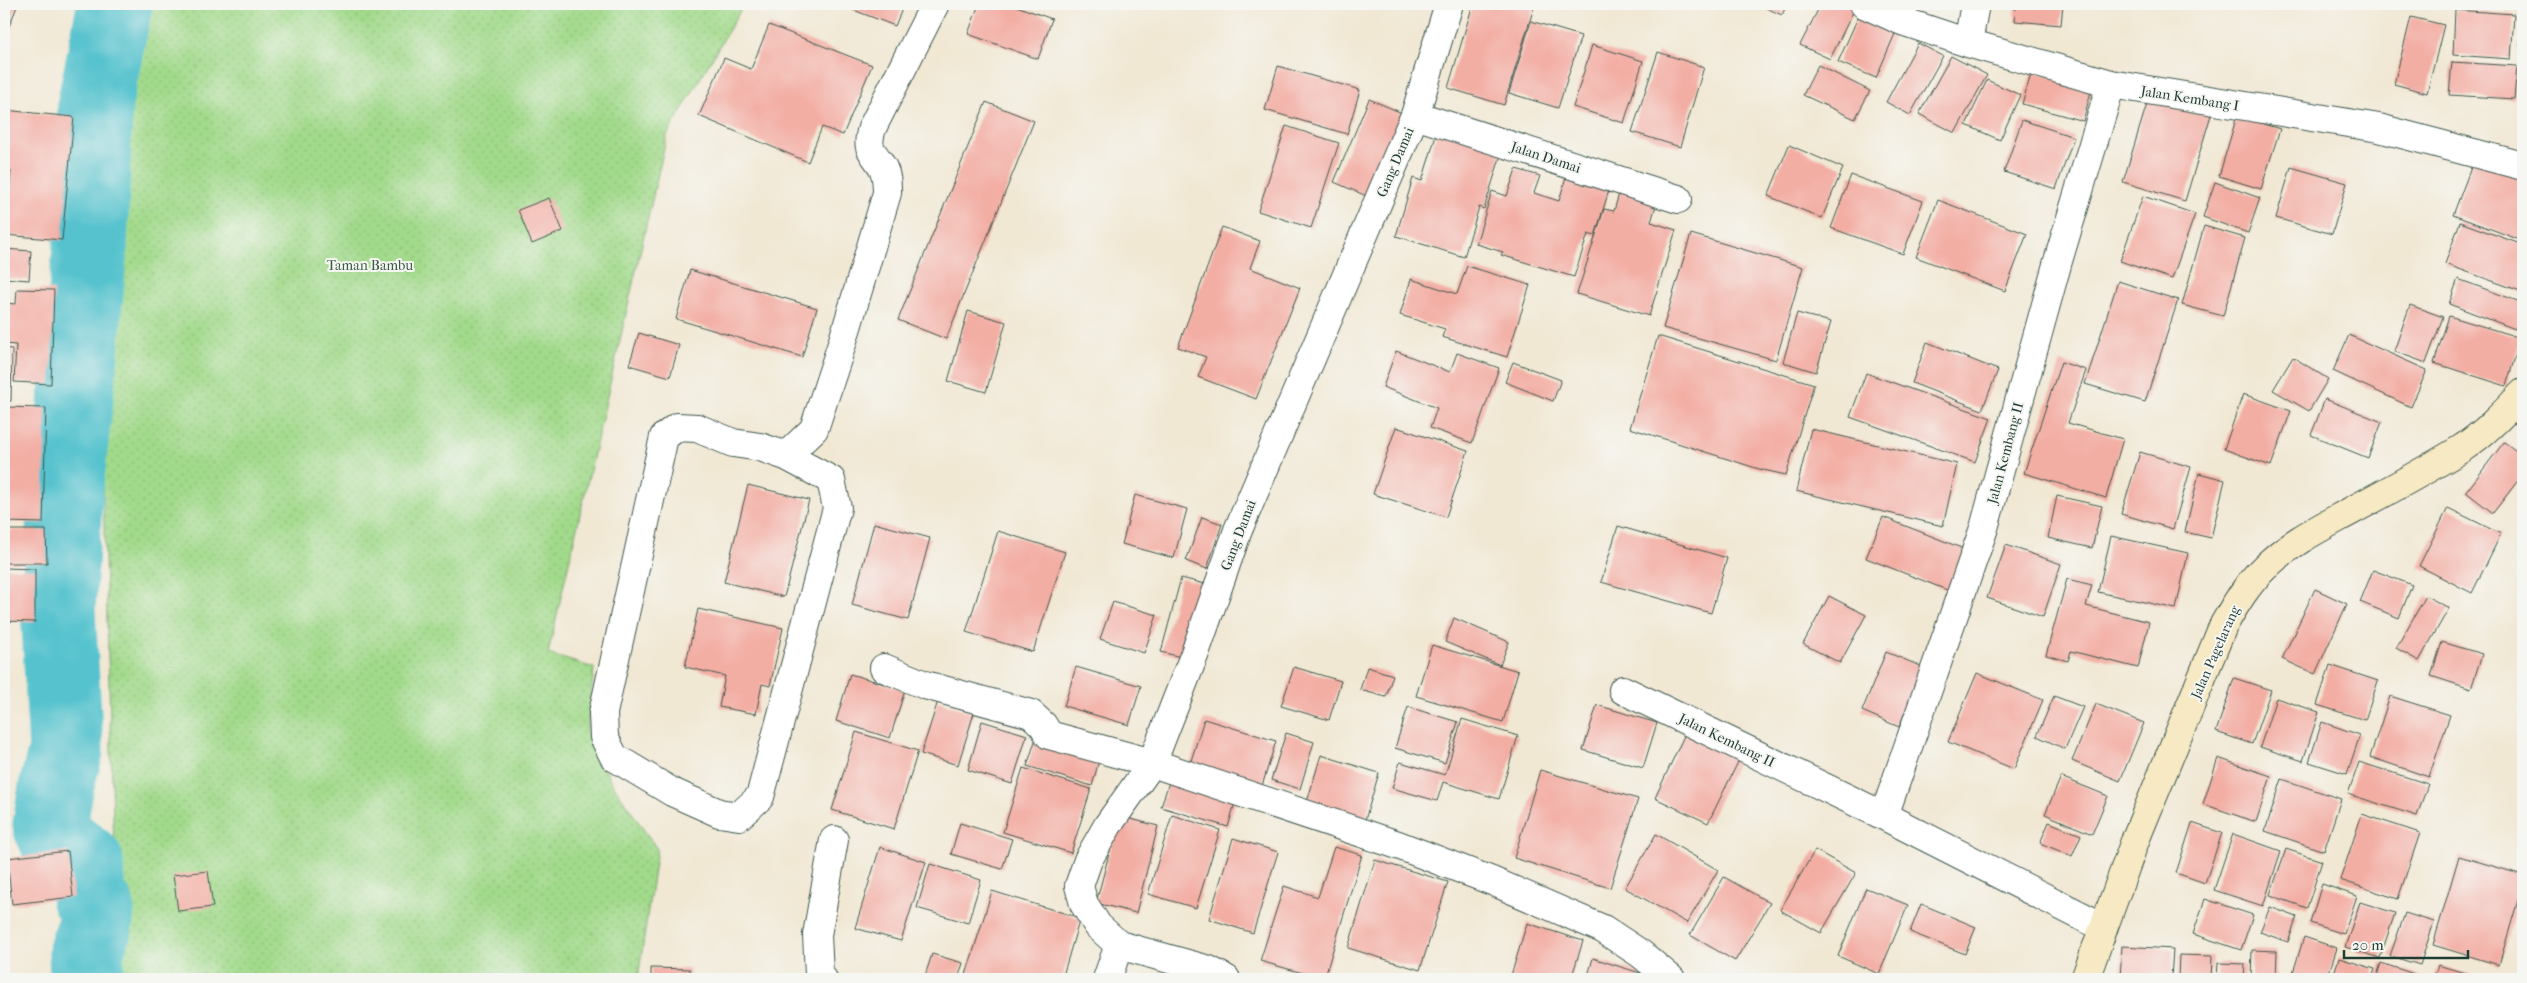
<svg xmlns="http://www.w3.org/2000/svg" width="2527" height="983" font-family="'IM FELL French Canon',serif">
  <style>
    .green { fill: url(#green-dots); stroke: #608c60 }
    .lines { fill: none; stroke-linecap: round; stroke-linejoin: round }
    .river { stroke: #55c2ce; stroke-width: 75 }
    .building { fill: #f3aea4 }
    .street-casing { stroke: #3e574c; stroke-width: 30 }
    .secondary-casing { stroke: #3e574c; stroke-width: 30 }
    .street { stroke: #fff; stroke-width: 28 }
    .secondary { stroke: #f6e9c3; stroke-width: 28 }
    .labels { text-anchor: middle; stroke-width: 4; stroke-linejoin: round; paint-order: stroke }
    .street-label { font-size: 14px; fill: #1f3d34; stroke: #f6f6f2 }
    .park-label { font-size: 14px; fill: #395c45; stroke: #f6f6f2 }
  </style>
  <defs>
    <pattern id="green-dots" width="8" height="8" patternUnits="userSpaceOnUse" patternTransform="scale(1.25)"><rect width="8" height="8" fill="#a2da8b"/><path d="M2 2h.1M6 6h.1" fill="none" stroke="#8bbc79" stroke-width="1.8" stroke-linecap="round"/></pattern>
  </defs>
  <rect width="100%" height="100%" fill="#f6f6f2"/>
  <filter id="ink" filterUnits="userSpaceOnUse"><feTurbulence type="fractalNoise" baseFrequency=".02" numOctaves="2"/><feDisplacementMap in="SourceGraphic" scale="10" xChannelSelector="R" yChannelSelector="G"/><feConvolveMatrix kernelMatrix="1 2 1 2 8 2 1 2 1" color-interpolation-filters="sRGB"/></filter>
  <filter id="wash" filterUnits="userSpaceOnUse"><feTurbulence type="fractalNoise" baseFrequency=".0096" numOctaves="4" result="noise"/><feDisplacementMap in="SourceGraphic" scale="20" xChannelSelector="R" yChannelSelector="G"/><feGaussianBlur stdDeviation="1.12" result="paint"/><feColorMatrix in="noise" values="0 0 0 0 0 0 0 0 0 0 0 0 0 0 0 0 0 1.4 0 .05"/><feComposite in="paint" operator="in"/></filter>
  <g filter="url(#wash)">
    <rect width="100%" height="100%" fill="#f1e8d4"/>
    <path class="green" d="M130,4H744L667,135L548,654L594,668L587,731L611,782L657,849L638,979H118L100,394Z"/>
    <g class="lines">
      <path class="river" d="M87,979L86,951L95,926L97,908L88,896L86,862L56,838L50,825L56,788L66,750L58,609L66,486L80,361L90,248L95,102L115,4"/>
    </g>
    <g id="blocks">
      <path class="building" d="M4,4H18L8,29L4,27Z
        M838,4H904L895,26Z
        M979,4H1011L1052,19L1038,59L968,34Z
        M1473,4H1535L1504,105L1448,88Z
        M1757,4H1787L1782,15Z
        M1821,4H1845L1855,8L1830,59L1800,45Z
        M2016,4H2063L2061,25L2015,21Z
        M2522,6H2523V47H2520Z
        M2455,10L2514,14L2511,59L2453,55Z
        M1860,13L1897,29L1876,78L1838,62Z
        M2411,17L2444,25L2427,93L2394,84Z
        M1531,21L1581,36L1558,108L1509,93Z
        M769,25L872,65L843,135L822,127L808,162L699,116L724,58L751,69Z
        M1918,43L1943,56L1910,115L1886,102Z
        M1592,45L1643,61L1624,123L1573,107Z
        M1658,52L1704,67L1680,147L1632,132Z
        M1951,56L1987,75L1955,133L1919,114Z
        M2452,62L2517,66L2514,99L2449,95Z
        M1818,65L1870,91L1855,119L1803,95Z
        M1278,66L1360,90L1347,134L1265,110Z
        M2032,71L2092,88L2083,121L2022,104Z
        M1987,80L2020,95L2000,140L1966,125Z
        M2149,97L2211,115L2185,201L2123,182Z
        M1369,99L1407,115L1371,198L1334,182Z
        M986,102L1034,121L946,339L898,320Z
        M4,110L74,117L62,240L5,235L11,171L4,170Z
        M2237,116L2280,129L2261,189L2219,176Z
        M2022,120L2074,137L2056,189L2004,172Z
        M1286,126L1339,143L1311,228L1258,211Z
        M1439,126L1504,145L1484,209L1479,207L1464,257L1396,236L1413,178L1422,181Z
        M1789,145L1843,168L1822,218L1768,196Z
        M2475,157L2523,175V241L2453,215Z
        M2291,167L2347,183L2332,234L2276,218Z
        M1516,169L1540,176L1534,193L1559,201L1567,174L1610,187L1595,236L1588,234L1574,277L1501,255L1503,252L1476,244L1492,191L1507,196Z
        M1851,175L1923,201L1903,254L1831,228Z
        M2215,182L2260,198L2248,233L2203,217Z
        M1620,190L1657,202L1651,222L1676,230L1649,316L1577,294L1604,209L1614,211Z
        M2143,196L2195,214L2172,279L2120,261Z
        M549,198L563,231L532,244L518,210Z
        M1938,200L2027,234L2005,291L1916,257Z
        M2460,222L2523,245V292L2445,264Z
        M2204,226L2245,238L2223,316L2182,305Z
        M1222,227L1260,241L1250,268L1300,288L1256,399L1198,377L1206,357L1178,347Z
        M1691,234L1803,267L1776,360L1663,328Z
        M4,249L31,251L29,280L4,278Z
        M1467,266L1530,285L1507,357L1442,337L1445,329L1400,315L1411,279L1457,294Z
        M690,270L817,308L802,357L676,319Z
        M2458,279L2523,303L2515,329L2449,304Z
        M2118,281L2178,300L2145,402L2085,384Z
        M17,289L54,290L51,384L14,382L16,345L4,344V303L16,304Z
        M2410,305L2443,317L2426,363L2394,351Z
        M968,311L1006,322L986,392L948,381Z
        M1797,313L1831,322L1816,372L1783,362Z
        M2449,316L2521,338L2506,386L2434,363Z
        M639,333L679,345L670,377L629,365Z
        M2349,335L2427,370L2411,407L2333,371Z
        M1658,336L1814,384L1786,475L1759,469L1630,428Z
        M1927,342L1998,370L1982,410L1912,383Z
        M4,348L12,349L11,401H4Z
        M1396,351L1450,372L1457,353L1499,368L1472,443L1430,428L1437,408L1383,387Z
        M2293,357L2328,379L2309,411L2273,390Z
        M1513,362L1561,380L1553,401L1505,382Z
        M2061,362L2086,370L2068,423L2123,439L2106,498L2024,473Z
        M1866,373L1991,418L1975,462L1850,417Z
        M2243,394L2291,411L2271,466L2224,449Z
        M2325,399L2382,422L2368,458L2311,435Z
        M4,407L46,408L43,523L4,522Z
        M1396,427L1468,451L1446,517L1373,494Z
        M1811,429L1957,464L1943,526L1796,491Z
        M2504,442L2523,456V474L2493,513L2466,492Z
        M2140,452L2191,467L2173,529L2121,514Z
        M2199,473L2225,480L2211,538L2185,532Z
        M748,485L809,500L784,597L724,582Z
        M1135,495L1187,509L1174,558L1122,544Z
        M2057,496L2102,506L2092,548L2048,538Z
        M2448,508L2501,534L2472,593L2419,566Z
        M1202,517L1222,524L1207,569L1186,561Z
        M1883,517L1969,551L1952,592L1866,558Z
        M874,523L930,538L908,620L852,605Z
        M1618,526L1727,558L1711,613L1601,582Z
        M4,530H46L47,563H4Z
        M998,531L1065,552L1033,652L966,632Z
        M2111,536L2188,553L2176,609L2098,592Z
        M2006,545L2061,564L2043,617L1987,598Z
        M4,568L35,569V622L4,621Z
        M2373,570L2412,585L2399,618L2360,602Z
        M1181,578L1209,585L1189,659L1161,652Z
        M2067,579L2092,585L2086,606L2149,622L2138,668L2071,651L2068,661L2046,655Z
        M2315,589L2347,604L2315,674L2282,659Z
        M1829,596L1866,615L1840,663L1803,644Z
        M2426,596L2449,608L2419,661L2396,648Z
        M1113,602L1157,615L1144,653L1100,639Z
        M698,609L783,628L770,686L762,684L756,714L719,707L725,676L685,667Z
        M1454,618L1509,642L1500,665L1445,642Z
        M2442,642L2482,654L2471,689L2431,676Z
        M1432,645L1518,671L1503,722L1416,696Z
        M1886,652L1923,667L1899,727L1862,711Z
        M2330,665L2378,681L2365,720L2317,705Z
        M1076,667L1141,686L1129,725L1064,706Z
        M1294,667L1341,681L1329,720L1281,706Z
        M1367,667L1393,675L1386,697L1360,690Z
        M1977,673L2043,700L2014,769L1948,742Z
        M850,674L905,690L890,738L836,721Z
        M2234,678L2271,690L2252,744L2216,732Z
        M2054,696L2083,707L2065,749L2037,736Z
        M2390,696L2450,715L2429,777L2370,757Z
        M2276,698L2319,712L2303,761L2260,747Z
        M938,701L974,713L958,765L921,754Z
        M2096,704L2144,723L2120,781L2072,761Z
        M1597,705L1657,723L1643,768L1583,750Z
        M1408,707L1458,722L1445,763L1395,748Z
        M1204,719L1276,741L1262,786L1190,764Z
        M1462,719L1518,736L1499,799L1443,782L1437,801L1392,788L1400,762L1445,775Z
        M982,721L1027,735L1012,784L968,770Z
        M2322,722L2360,735L2347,774L2309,762Z
        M1689,725L1744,750L1708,823L1655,798Z
        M856,732L918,751L894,829L832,810Z
        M1286,733L1314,742L1300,789L1271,780Z
        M1036,738L1100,757L1092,786L1027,766Z
        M1321,755L1379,773L1365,820L1307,802Z
        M2218,758L2271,776L2256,822L2203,804Z
        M2359,762L2428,784L2417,816L2348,794Z
        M1023,768L1091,789L1071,853L1003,832Z
        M1540,770L1638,799L1610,888L1514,858Z
        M2061,777L2108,796L2092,834L2045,814Z
        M1170,779L1236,799L1228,827L1161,807Z
        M2282,779L2341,799L2324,851L2265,831Z
        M2362,814L2420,833L2398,899L2340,880Z
        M1172,815L1220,830L1196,908L1148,894Z
        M1119,816L1158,826L1136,913L1096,903Z
        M2049,822L2081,835L2072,856L2040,843Z
        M960,823L1012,839L1002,869L951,854Z
        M2192,823L2222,833L2205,883L2176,873Z
        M4,829L7,849L4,850Z
        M1656,834L1718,870L1687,923L1625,888Z
        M2233,834L2281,851L2263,906L2214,890Z
        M1233,838L1278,852L1253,933L1209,919Z
        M880,847L926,862L901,941L855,928Z
        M1334,847L1362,855L1324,979L1260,961L1284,886L1318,897Z
        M2286,849L2322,861L2307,908L2270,895Z
        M1815,850L1856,873L1821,933L1780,910Z
        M68,851L73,897L12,904L7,858Z
        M2459,856L2523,875V883L2499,965L2433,945Z
        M1375,860L1448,882L1420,970L1348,948Z
        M930,864L981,880L968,923L917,908Z
        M208,871L213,907L178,911L173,875Z
        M1724,877L1770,903L1735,961L1690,935Z
        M2322,884L2357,896L2344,934L2310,923Z
        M1866,888L1908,905L1879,974L1838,956Z
        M992,891L1080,918L1062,979L965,978Z
        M2205,899L2253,915L2241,950L2193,934Z
        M2360,902L2395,913L2380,958L2345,947Z
        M1921,904L1976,927L1965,954L1910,932Z
        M2270,907L2297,917L2288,942L2260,932Z
        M2405,913L2434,922L2420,965L2390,956Z
        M1527,923L1583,941L1571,979H1510Z
        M2304,937L2337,948L2327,979H2291Z
        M2122,946L2173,949L2171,979H2120Z
        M2252,950L2277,951L2276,979H2251Z
        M932,954L963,963L958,979H924Z
        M2179,955L2212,956L2211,979H2178Z
        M1593,958L1640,973L1638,979H1587Z
        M2339,958L2375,969L2372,979H2332Z
        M2218,963L2245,964L2244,979H2217Z
        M2381,963L2426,978L2425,979H2376Z
        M2438,965L2485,979H2434Z
        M651,968L690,969L689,979H651Z"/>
    </g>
  </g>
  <g filter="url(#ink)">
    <use href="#blocks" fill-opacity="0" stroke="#3e574c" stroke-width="1"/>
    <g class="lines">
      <defs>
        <path id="street" d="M1864,4L1902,21L1968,43L2111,84L2379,128L2523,166
          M1968,43L1975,4
          M1415,115L1678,199
          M786,456L831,480L837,508L760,797L739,816L719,813L672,792L614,757L604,737L603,713L664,437L677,427L697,428L733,443L760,447L786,456L814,429L841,347L887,193C887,185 887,176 883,168C873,150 865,151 872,128L935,4
          M884,668L925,685L1031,714L1043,725L1049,735L1152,763L1398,845L1492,881L1603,929L1641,954L1671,979
          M1623,690L1884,816L2103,927
          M1884,816L1984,528L2058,261L2111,84
          M823,979L819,974L817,935L834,840
          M1107,979L1119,945
          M1226,979L1209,970L1119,945L1098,926L1084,904L1079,886L1088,860L1108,825L1152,763L1195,653L1238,530L1415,115L1449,4"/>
        <path id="secondary" d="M2085,979L2136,838L2223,626C2235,605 2247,584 2265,567C2291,542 2320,528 2351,511C2388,491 2425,471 2461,449C2484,434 2504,413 2523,393"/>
      </defs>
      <use href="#street" class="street-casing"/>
      <use href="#secondary" class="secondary-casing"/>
      <use href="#street" class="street"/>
      <use href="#secondary" class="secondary"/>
    </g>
  </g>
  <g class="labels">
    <g class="street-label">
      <text transform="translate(2190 98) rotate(9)" y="5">Jalan Kembang I</text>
      <text transform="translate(1546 157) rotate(18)" y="5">Jalan Damai</text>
      <text transform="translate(1395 162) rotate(-67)" y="5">Gang Damai</text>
      <text transform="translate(2005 453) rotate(-75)" y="5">Jalan Kembang II</text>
      <text transform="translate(1238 535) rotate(-69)" y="5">Gang Damai</text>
      <text transform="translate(2215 652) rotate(-66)" y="5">Jalan Pagelarang</text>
      <text transform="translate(1727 740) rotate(26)" y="5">Jalan Kembang II</text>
    </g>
    <g class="park-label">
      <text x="370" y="270">Taman Bambu</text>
    </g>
  </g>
  <rect width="2527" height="983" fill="none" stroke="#f6f6f2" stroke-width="20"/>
  <path d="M2344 950v8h124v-8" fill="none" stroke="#1f3d34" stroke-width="2.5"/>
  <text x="2352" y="950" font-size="15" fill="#1f3d34" stroke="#f6f6f2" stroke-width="4" paint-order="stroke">20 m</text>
</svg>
